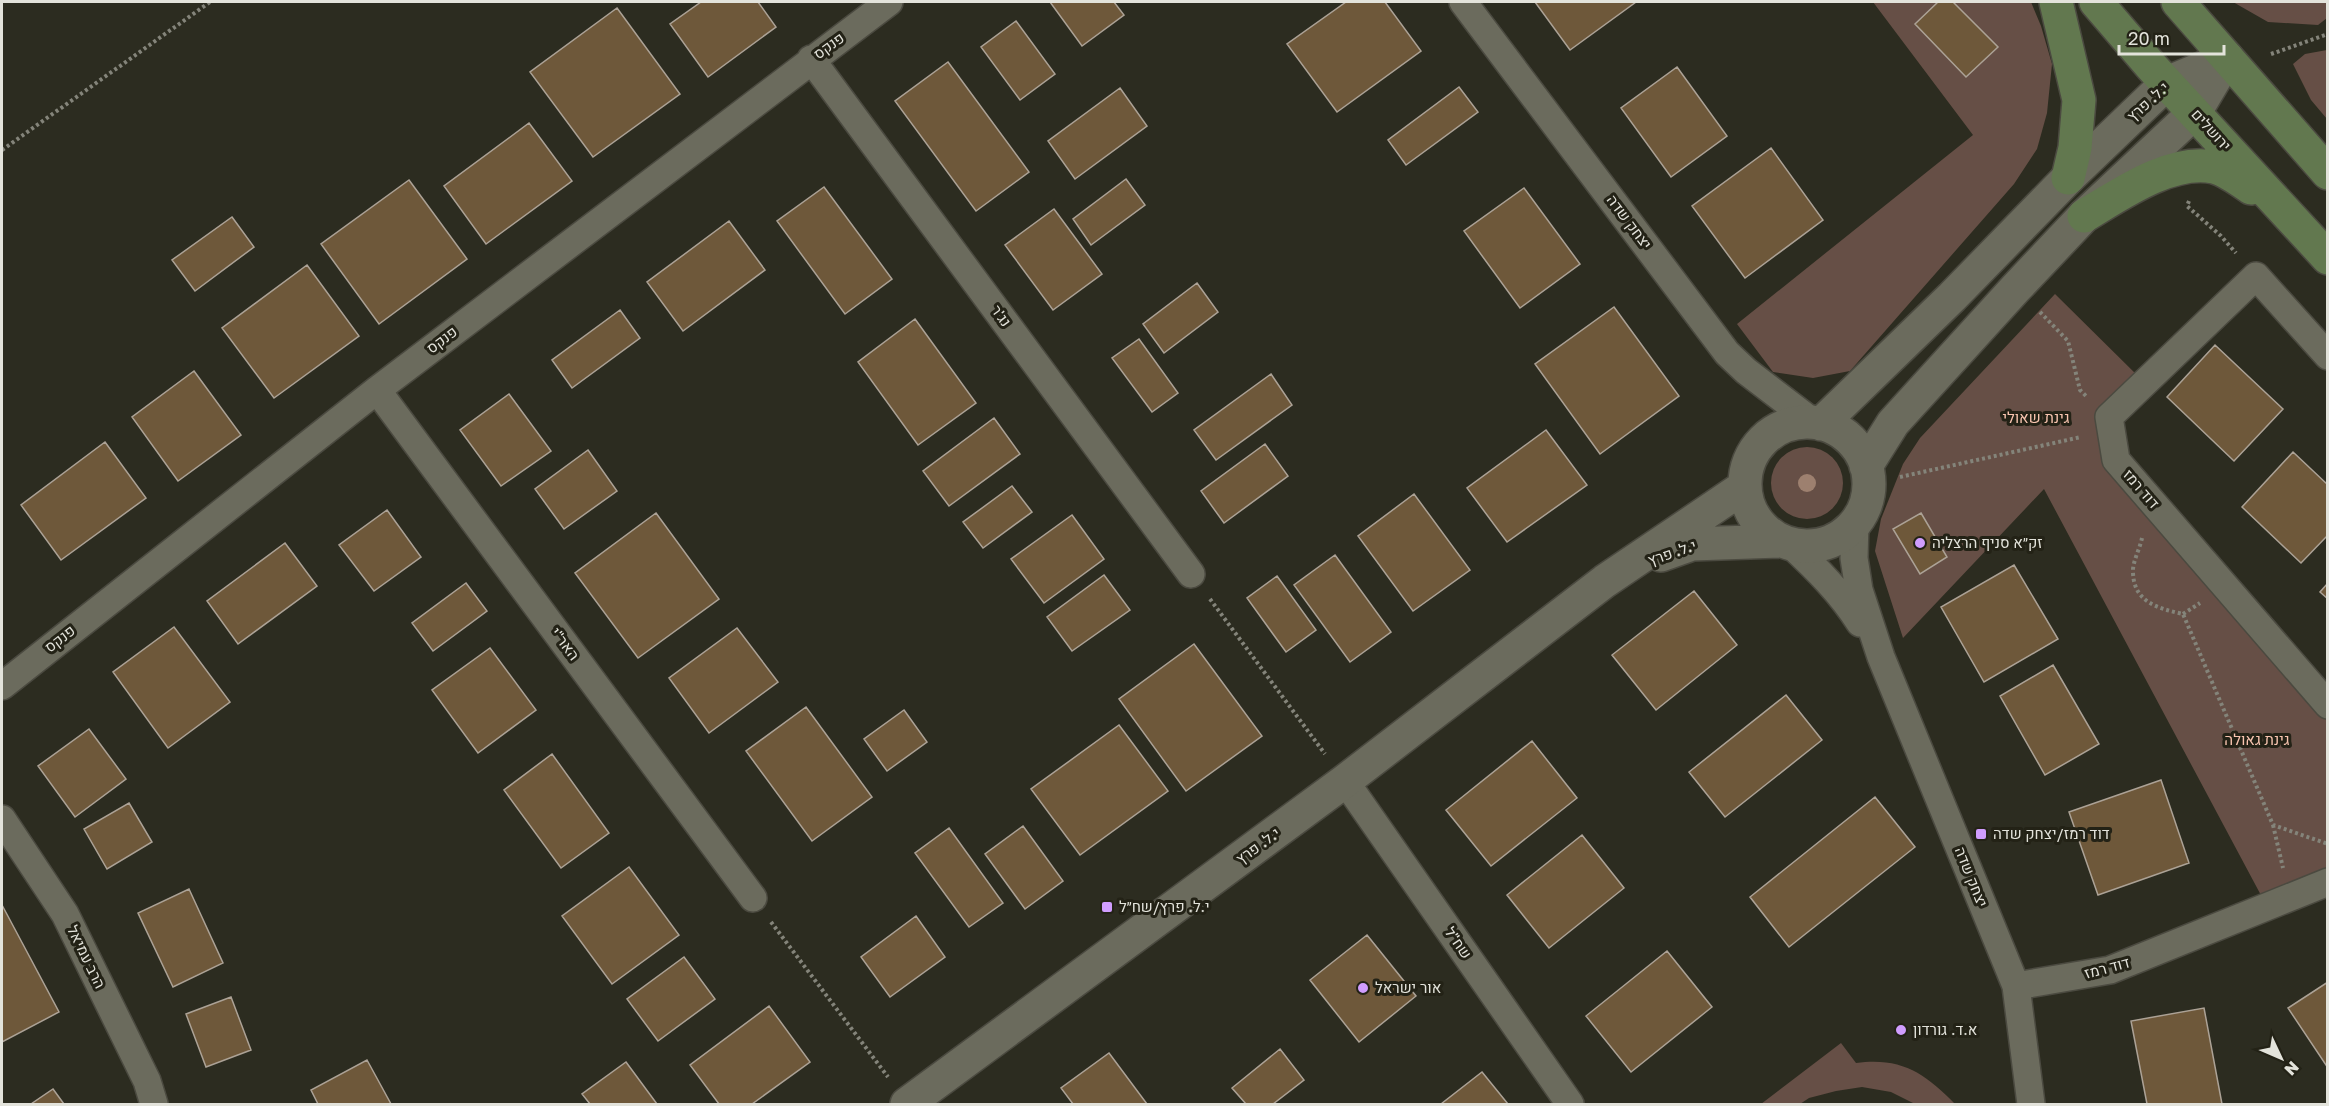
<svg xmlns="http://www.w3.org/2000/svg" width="2329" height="1106" font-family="'Golos Text',Heebo,sans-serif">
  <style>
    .green { fill: #664f46 }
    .building { fill: #6e583a; stroke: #aca296; stroke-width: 1.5 }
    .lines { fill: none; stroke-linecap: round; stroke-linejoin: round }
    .minor-casing { stroke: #4b4a40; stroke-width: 30 }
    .tertiary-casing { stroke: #4b4a40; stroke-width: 36 }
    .secondary-casing { stroke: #4b4a40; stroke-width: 36 }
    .path { stroke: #84847a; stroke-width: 4; stroke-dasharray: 3 3; stroke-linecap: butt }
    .minor { stroke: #6b6b5d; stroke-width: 27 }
    .tertiary { stroke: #6b6b5d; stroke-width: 33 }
    .secondary { stroke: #62784f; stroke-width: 33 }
    .tree { fill: #9d806f }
    .poi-dot { fill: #d09dfe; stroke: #232216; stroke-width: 2 }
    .labels { text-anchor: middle; stroke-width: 6; stroke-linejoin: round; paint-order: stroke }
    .street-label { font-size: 15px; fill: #e3e3db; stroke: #232216 }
    .park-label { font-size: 15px; fill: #f9c5b0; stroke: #232216 }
    .poi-label { font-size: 15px; fill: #e3e3db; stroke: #232216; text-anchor: start }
  </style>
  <rect width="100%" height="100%" fill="#2c2c20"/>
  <path class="green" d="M1873,2H2031L2041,26L2052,64L2047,113L2037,149L2014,184L1850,371L1813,378L1773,372L1737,324L1973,135Z
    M2233,2H2327V18L2318,25L2268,22Z
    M2327,50H2328L2327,119L2311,100L2293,64L2305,54Z
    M2055,294L2142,380L2106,417L2114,463L2327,718V873L2263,899L2044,489L1903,638L1875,551L1881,519L1903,464L1920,438Z
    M1771 483a36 36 0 1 1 72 0a36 36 0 1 1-72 0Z
    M1841,1043L1856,1063C1901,1057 1925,1073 1955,1104H1915L1891,1092L1862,1087L1836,1091L1809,1098L1800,1104H1761Z"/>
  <path class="building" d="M701,2H758L776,27L708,77L670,24Z
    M1050,2H1114L1124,15L1082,46Z
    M1346,2H1385L1421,51L1337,112L1287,44Z
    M1535,2H1636L1570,50Z
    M1938,2H1953L1998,47L1966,77L1915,24Z
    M617,8L680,94L593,157L530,72Z
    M1016,21L1055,74L1020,100L981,47Z
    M948,62L1029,172L976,211L895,101Z
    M1677,67L1727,136L1671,177L1621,108Z
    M1459,87L1478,112L1406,165L1388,140Z
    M1120,88L1147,126L1075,179L1048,141Z
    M529,123L572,181L486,244L444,186Z
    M1771,148L1823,220L1745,278L1692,206Z
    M1126,179L1145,205L1091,245L1073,219Z
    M409,180L467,259L379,324L321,244Z
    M824,187L892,279L845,314L777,221Z
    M1524,188L1580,264L1520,308L1464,231Z
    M1054,209L1102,274L1053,310L1005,245Z
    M232,217L254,247L195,291L172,260Z
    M729,221L765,270L683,331L647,282Z
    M307,265L359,336L274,398L222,328Z
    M1197,283L1218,312L1164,353L1143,324Z
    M1614,307L1679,396L1600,454L1535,364Z
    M620,310L640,338L572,388L552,360Z
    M915,319L976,403L918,445L858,362Z
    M1139,339L1178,393L1152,412L1112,358Z
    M2215,345L2283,409L2234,461L2167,397Z
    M194,371L241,435L178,481L132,417Z
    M1271,374L1292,405L1216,460L1194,430Z
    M509,394L551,451L501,486L460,430Z
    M994,418L1020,454L949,506L923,471Z
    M1546,430L1587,485L1507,542L1467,488Z
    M105,442L146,498L61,560L21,505Z
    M1265,444L1288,476L1224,523L1201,491Z
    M588,450L617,491L564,529L535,489Z
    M2293,452L2328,485V535L2301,563L2242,507Z
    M1012,486L1032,512L983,548L963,522Z
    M1414,494L1470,570L1413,611L1358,536Z
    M387,510L421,557L374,591L339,545Z
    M656,513L719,599L638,658L575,573Z
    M1921,513L1947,557L1920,574L1893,529Z
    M1072,515L1104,559L1044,603L1011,559Z
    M285,543L317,586L238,644L207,601Z
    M1335,555L1391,632L1350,662L1294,585Z
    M2014,565L2058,639L1984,682L1941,607Z
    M1104,575L1130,610L1072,651L1047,617Z
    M1277,576L1316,630L1286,652L1247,598Z
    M466,583L487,611L433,651L412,623Z
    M2328,583V599L2320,592Z
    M1694,591L1737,645L1656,710L1612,655Z
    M174,627L230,702L168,748L113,672Z
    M737,628L778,682L709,733L669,678Z
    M1194,644L1262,736L1186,791L1119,699Z
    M490,648L536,710L478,753L432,690Z
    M2053,665L2099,744L2045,775L2000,696Z
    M1786,695L1822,740L1725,817L1689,772Z
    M806,707L872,797L812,841L746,751Z
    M904,710L927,742L887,771L864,739Z
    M1119,725L1168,791L1080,855L1031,789Z
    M89,729L126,779L75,817L38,766Z
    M1532,741L1577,798L1491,866L1446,810Z
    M552,754L609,833L561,868L504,790Z
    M2161,780L2189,863L2098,895L2069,812Z
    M1875,797L1915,847L1789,947L1750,897Z
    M129,803L152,842L107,869L84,829Z
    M1023,826L1063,881L1025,909L985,854Z
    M949,828L1003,903L969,927L915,853Z
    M1582,835L1624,888L1549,948L1507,895Z
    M629,867L679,935L612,984L562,916Z
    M189,889L223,963L173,987L138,913Z
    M2,905L59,1012L2,1042Z
    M916,916L945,957L890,997L861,957Z
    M1367,935L1416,996L1359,1042L1310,980Z
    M1667,951L1712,1007L1631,1072L1586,1016Z
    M684,957L715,999L658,1041L627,999Z
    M2328,982V1068L2288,1008Z
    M231,997L251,1050L206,1067L186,1014Z
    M769,1006L810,1062L752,1104H719L690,1065Z
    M2204,1008L2222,1104H2147L2131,1021Z
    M1280,1049L1304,1080L1273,1104H1246L1232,1088Z
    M1109,1053L1147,1104H1073L1061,1088Z
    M367,1060L391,1104H318L311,1090Z
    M626,1062L657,1104H590L582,1094Z
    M1482,1072L1508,1104H1441Z
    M53,1089L64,1104H31Z"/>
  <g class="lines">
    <defs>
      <path id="minor" d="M1463,2L1727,353L1746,371L1814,423
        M811,59L1191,574
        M2328,356L2256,276L2109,417L2116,460L2328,705
        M377,390L753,898
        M1855,523L1854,558L1859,590L1881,657L2016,986L2031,1104
        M1790,544C1817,569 1841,593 1860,623
        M2,686L377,390L889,2
        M1345,781L1570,1104
        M2,819L65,914L147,1081L154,1104
        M2016,986L2110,970L2328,882"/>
      <path id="tertiary" d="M1745 484a62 62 0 1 1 124 0a62 62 0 1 1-124 0Z
        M1821,424L1952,297L2068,178L2167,83L2227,58
        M1866,466L1893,423L2015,289L2084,216L2195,112L2227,58
        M1661,555L1692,544L1780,541
        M907,1104L1345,781L1605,581L1744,487"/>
      <path id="secondary" d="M2056,2L2079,100L2075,148L2068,178
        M2096,2L2151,66L2328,258
        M2178,2L2328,173
        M2084,216C2119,195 2171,158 2214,167C2226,170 2241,181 2251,188"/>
    </defs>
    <use href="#minor" class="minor-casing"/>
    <use href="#tertiary" class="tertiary-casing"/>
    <use href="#secondary" class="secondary-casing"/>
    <path class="path" d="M2271,54L2328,34
      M2,150L210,2
      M2189,201L2187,206L2221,236L2236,253
      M2040,312L2068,341L2080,390L2087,397
      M1900,477L2081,437
      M2142,538C2140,548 2134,559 2133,569C2132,602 2157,608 2183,614L2273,825L2328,844
      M1210,599L1325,754
      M2183,614L2200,603
      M2273,825L2283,868
      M771,922L888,1077"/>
    <use href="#minor" class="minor"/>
    <use href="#tertiary" class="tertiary"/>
    <use href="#secondary" class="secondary"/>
  </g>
  <circle class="tree" cx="1807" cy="483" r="9"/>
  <g class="poi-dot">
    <circle cx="1920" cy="543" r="6"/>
    <rect x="1975" y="828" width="12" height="12" rx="3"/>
    <rect x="1101" y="901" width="12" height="12" rx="3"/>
    <circle cx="1363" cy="988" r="6"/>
    <circle cx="1901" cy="1030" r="6"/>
  </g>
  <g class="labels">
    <g class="street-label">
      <text transform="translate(829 46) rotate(-36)" y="5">פנקס</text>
      <text transform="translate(2148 102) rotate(-42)" y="5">י.ל. פרץ</text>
      <text transform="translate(2211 130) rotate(48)" y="5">ירושלים</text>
      <text transform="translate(1629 222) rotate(53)" y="5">יצחק שדה</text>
      <text transform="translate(1001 316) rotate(54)" y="5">נג'ר</text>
      <text transform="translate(442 340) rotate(-37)" y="5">פנקס</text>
      <text transform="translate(2141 489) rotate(49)" y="5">דוד רמז</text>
      <text transform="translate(1672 553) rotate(-19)" y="5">י.ל. פרץ</text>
      <text transform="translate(60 639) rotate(-38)" y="5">פנקס</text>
      <text transform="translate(565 644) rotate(53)" y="5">האר"י</text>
      <text transform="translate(1258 846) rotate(-36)" y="5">י.ל. פרץ</text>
      <text transform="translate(1971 877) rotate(68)" y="5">יצחק שדה</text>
      <text transform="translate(1458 943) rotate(55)" y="5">שח"ל</text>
      <text transform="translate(86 957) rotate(64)" y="5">הרב עמיאל</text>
      <text transform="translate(2107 968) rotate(-15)" y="5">דוד רמז</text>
    </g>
    <g class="park-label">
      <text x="2036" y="423">גינת שאולי</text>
      <text x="2257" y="745">גינת גאולה</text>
    </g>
    <g class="poi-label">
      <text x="1932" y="548">זק״א סניף הרצליה</text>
      <text x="1993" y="839">דוד רמז/יצחק שדה</text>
      <text x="1119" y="912">י.ל. פרץ/שח״ל</text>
      <text x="1375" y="993">אור ישראל</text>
      <text x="1913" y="1035">א.ד. גורדון</text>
    </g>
  </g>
  <rect width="2329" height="1106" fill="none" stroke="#e3e3db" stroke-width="6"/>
  <g transform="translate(2281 1058) rotate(134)" stroke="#232216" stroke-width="4.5" paint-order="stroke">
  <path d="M0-4.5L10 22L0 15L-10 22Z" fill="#e3e3db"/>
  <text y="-9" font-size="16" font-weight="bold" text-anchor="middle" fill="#e3e3db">N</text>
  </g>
  <path d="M2119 45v9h105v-9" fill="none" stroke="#e3e3db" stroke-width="3"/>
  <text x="2128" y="45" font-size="18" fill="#e3e3db" stroke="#232216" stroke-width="4.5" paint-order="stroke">20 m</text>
</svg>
